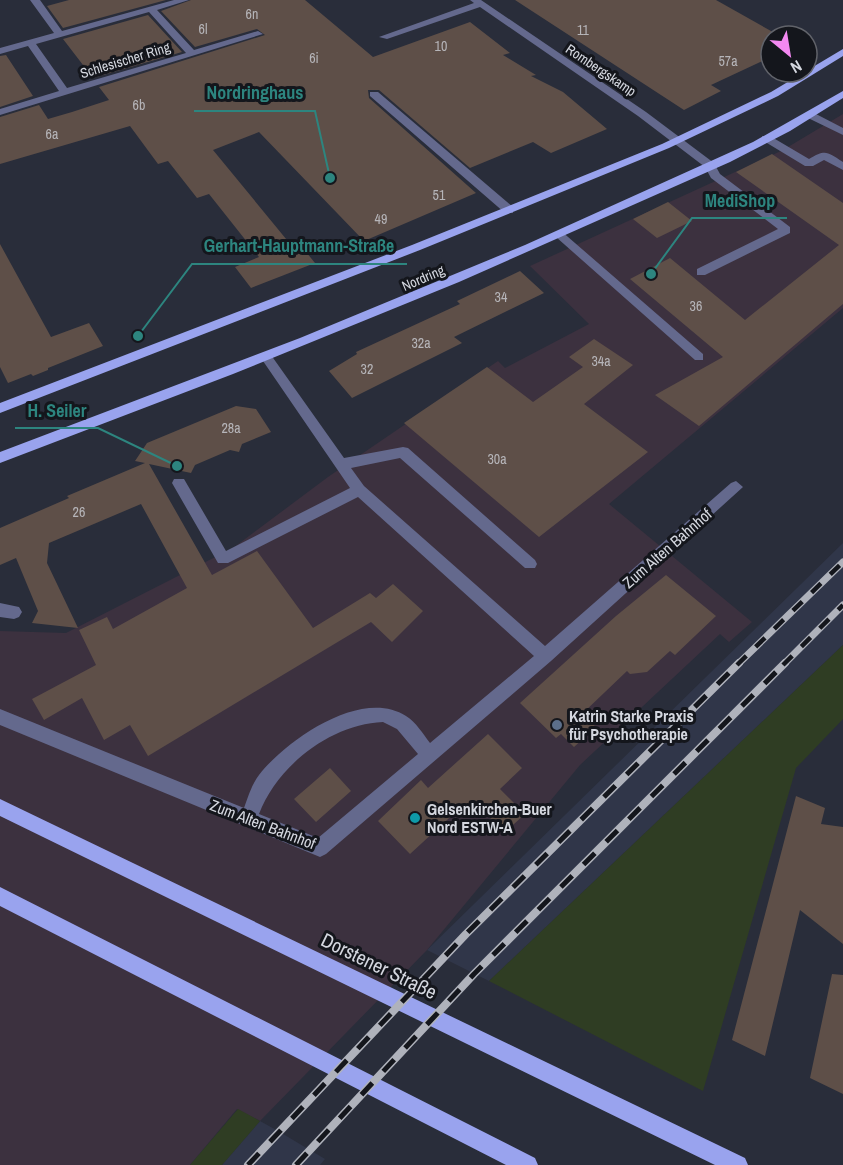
<svg xmlns="http://www.w3.org/2000/svg" width="843" height="1165" font-family="'Archivo Narrow',sans-serif">
  <style>
    .built { fill: #303649 }
    .industrial { fill: #3c313f }
    .green { fill: #2f3d23 }
    .building { fill: #5e4f48 }
    .lines { fill: none; stroke-linecap: round; stroke-linejoin: round }
    .minor { fill: #64698d; fill-rule: evenodd }
    .major { fill: #99a3ee; fill-rule: evenodd }
    .rail-far1-casing { stroke: #afb2bb; stroke-width: 7 }
    .rail-casing { stroke: #afb2bb; stroke-width: 8 }
    .rail-far1 { stroke: #14161c; stroke-width: 4.5; stroke-dasharray: 13; stroke-linecap: butt }
    .rail { stroke: #14161c; stroke-width: 5; stroke-dasharray: 16; stroke-linecap: butt }
    .service-dot { fill: #5c6f8a; stroke: #14161c; stroke-width: 2 }
    .culture-dot { fill: #0f9aa8; stroke: #14161c; stroke-width: 2 }
    .labels { text-anchor: middle; stroke-width: 6; stroke-linejoin: round; paint-order: stroke }
    .number-label { font-size: 14px; fill: #b6b5b9 }
    .far-street-label { font-size: 14px; fill: #d4d7df; stroke: #14161c }
    .street-label { font-size: 16px; fill: #d4d7df; stroke: #14161c }
    .poi-label { font-size: 16px; font-weight: bold; fill: #d4d7df; stroke: #14161c; text-anchor: start }
    .near-street-label { font-size: 20px; fill: #d4d7df; stroke: #14161c }
    .leader { fill: none; stroke: #2d857f; stroke-width: 2 }
    .callout-dot { fill: #2d857f; stroke: #14161c; stroke-width: 2 }
    .callout-label { font-size: 18px; text-anchor: middle; font-weight: bold; fill: #2d857f; stroke: #14161c; stroke-width: 6; stroke-linejoin: round; paint-order: stroke }
  </style>
  <rect width="100%" height="100%" fill="#292d3a"/>
  <path class="built" d="M843,543V645L489,981L427,950Z
    M260,1121L278,1131L325,1159L320,1165H222Z"/>
  <path class="industrial" d="M843,114V308L609,504L752,622L729,642L720,634L580,765L427,950L260,1121L237,1109L190,1165H0V631L66,633L233,548L328,477L498,361L505,368L589,324L530,266L783,150Z"/>
  <path class="green" d="M843,645V719L796,768L703,1091L489,981Z
    M238,1109L260,1121L222,1165H190Z"/>
  <path class="building" d="M69,0H166L63,28L47,6Z
    M191,0H305L373,57L470,22L510,53L503,55L536,75L531,76L563,92L607,129L551,153L533,142L470,168L379,90H368L369,98L476,193L364,241L259,132L213,150L291,245L298,242L315,263L251,288L235,267L259,257L209,194L197,198L168,161L158,164L130,126L0,164V117L39,105L48,119L72,112L109,100L99,87L265,35L257,29L195,47L161,11Z
    M515,0H716L771,31V57L711,85L721,91L684,110Z
    M148,15L182,52L93,78L63,39Z
    M6,55L33,96L0,107V56Z
    M772,154L843,203V304L699,426L655,395L723,357L630,279L670,258L745,320L839,245L736,172Z
    M668,202L692,221L657,238L633,219Z
    M0,244L51,337L89,323L103,346L48,368V370L33,376L31,374L8,383L0,367Z
    M520,271L544,293L454,337L462,343L352,398L329,371L357,354L356,352L460,304L457,301Z
    M594,339L633,365L584,404L648,452L539,537L404,423L487,367L533,402L583,367L569,357Z
    M236,406L256,409L271,432L242,444L239,452L230,450L195,465L191,473L149,464L212,575L257,551L313,628L370,593L376,598L393,584L423,611L392,642L371,622L148,756L130,725L104,740L82,698L44,720L32,699L96,665L79,630L107,617L113,629L187,588L141,504L49,543L47,563L78,628L32,623L38,611L16,558L0,565V528L69,498L67,496L145,463L135,461L147,443Z
    M666,575L716,616L675,655L670,651L647,672L630,674L627,671L582,714L596,727L574,747L561,734L556,738L520,703L616,616Z
    M488,734L522,768L500,789L525,814L504,833L480,807L468,818L459,809L410,854L378,821L421,780L428,788Z
    M330,768L351,791L316,822L294,799Z
    M796,796L825,808L821,824L843,827V944L800,910L765,1056L732,1040Z
    M832,974L843,975V1094L810,1078Z"/>
  <g class="lines">
    <path class="minor" d="M30,0H40L62,31L174,0H189L157,10L194,50L258,31L263,34L0,115V109L59,91L28,46L0,54V48L54,33ZM149,12L186,53L67,88L36,44Z
      M470,0H481L646,112L714,163L720,174L790,227V233L705,275H697V269L778,229L711,178L705,167L638,116L480,7L387,39L379,37L474,3Z
      M370,92H378L513,207V213H505L370,96Z
      M808,114H816L843,128V135L808,118Z
      M762,136H770L809,159C826,149 827,152 843,162V170L824,160L813,166H805L762,140Z
      M560,230L703,354V360H695L556,237L554,234Z
      M267,353L271,355L344,458L403,447L408,448L535,560L537,564L535,568H525L400,458L351,468L364,486L545,646L731,483L736,481L743,487L551,661L326,854L320,857L0,725V709L244,808C248,797 252,784 259,775C286,740 362,687 406,716C416,722 423,734 430,743L534,656L358,497L228,563H218L172,483L174,479H184L226,551L350,488L263,361V355ZM383,722L397,729L418,754L318,838L259,814C277,766 331,724 383,722Z
      M0,603L19,607L22,612L19,617L14,619L0,617Z"/>
    <path class="major" d="M843,49V56L778,96L669,148L420,250L0,413V403L412,245L662,144L771,92Z
      M843,91V98L790,131L730,162L459,282L233,374L0,463V452L300,338L525,245L753,142Z
      M0,799L745,1158L748,1165H715L0,816Z
      M0,887L535,1158L538,1165H506L0,906Z"/>
    <defs>
      <path id="rail-far1" d="M737,665L843,562
        M783,665L843,605"/>
      <path id="rail" d="M248,1165L466,934L739,663
        M296,1165L474,974L785,663"/>
    </defs>
    <use href="#rail-far1" class="rail-far1-casing"/>
    <use href="#rail" class="rail-casing"/>
    <use href="#rail-far1" class="rail-far1"/>
    <use href="#rail" class="rail"/>
  </g>
  <circle class="service-dot" cx="557" cy="725" r="6"/>
  <circle class="culture-dot" cx="415" cy="818" r="6"/>
  <g class="labels">
    <g class="number-label">
      <text x="252" y="19">6n</text>
      <text x="203" y="34">6l</text>
      <text x="583" y="35">11</text>
      <text x="441" y="51">10</text>
      <text x="314" y="63">6i</text>
      <text x="728" y="66">57a</text>
      <text x="139" y="110">6b</text>
      <text x="52" y="139">6a</text>
      <text x="439" y="200">51</text>
      <text x="381" y="224">49</text>
      <text x="501" y="302">34</text>
      <text x="696" y="311">36</text>
      <text x="421" y="348">32a</text>
      <text x="601" y="366">34a</text>
      <text x="367" y="374">32</text>
      <text x="231" y="433">28a</text>
      <text x="497" y="464">30a</text>
      <text x="79" y="517">26</text>
    </g>
    <g class="far-street-label">
      <text transform="translate(125 60) rotate(-17)" y="5">Schlesischer Ring</text>
      <text transform="translate(601 70) rotate(34)" y="5">Rombergskamp</text>
      <text transform="translate(423 278) rotate(-23)" y="5">Nordring</text>
    </g>
    <g class="street-label">
      <text transform="translate(667 548) rotate(-41)" y="6">Zum Alten Bahnhof</text>
      <text transform="translate(263 824) rotate(21)" y="6">Zum Alten Bahnhof</text>
    </g>
    <g class="poi-label">
      <text x="569" y="722">Katrin Starke Praxis<tspan x="569" dy="18">für Psychotherapie</tspan></text>
      <text x="427" y="815">Gelsenkirchen-Buer<tspan x="427" dy="18">Nord ESTW-A</tspan></text>
    </g>
    <g class="near-street-label">
      <text transform="translate(379 966) rotate(26)" y="7">Dorstener Straße</text>
    </g>
  </g>
  <path class="leader" d="M330 178L315 111H194M651 274L692 218H787M138 336L192 264H407M177 466L98 428H15"/>
  <g class="callout-dot">
    <circle cx="330" cy="178" r="6"/>
    <circle cx="651" cy="274" r="6"/>
    <circle cx="138" cy="336" r="6"/>
    <circle cx="177" cy="466" r="6"/>
  </g>
  <g class="callout-label">
    <text x="255" y="99">Nordringhaus</text>
    <text x="740" y="207">MediShop</text>
    <text x="299" y="252">Gerhart-Hauptmann-Straße</text>
    <text x="57" y="417">H. Seiler</text>
  </g>
  <g transform="translate(789 54) rotate(150)"><circle r="28" fill="#14161c" stroke="#61636a" stroke-width="1.5"/>
  <path d="M0-4.5L10 22L0 15L-10 22Z" fill="#f389f1"/>
  <text y="-9" font-size="16" font-weight="bold" text-anchor="middle" fill="#d4d7df">N</text>
  </g>
</svg>
